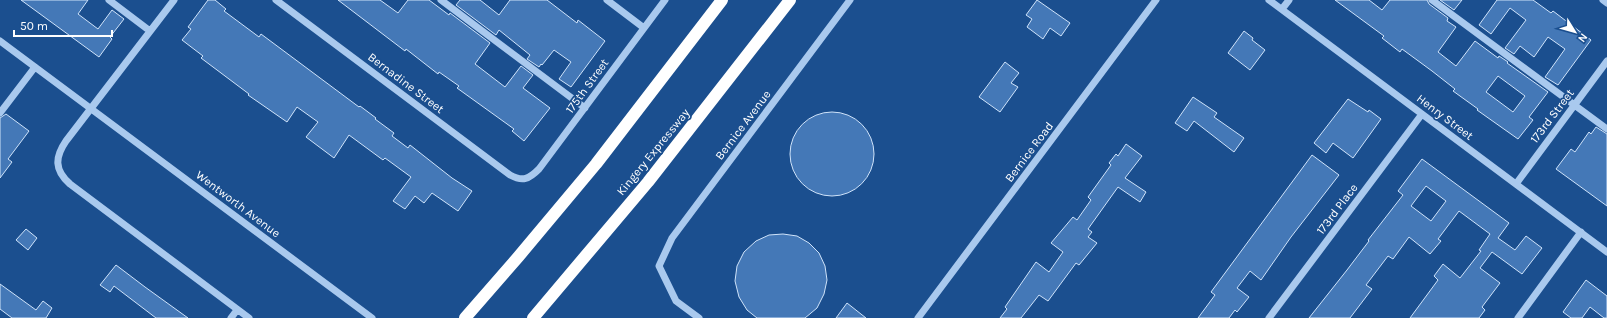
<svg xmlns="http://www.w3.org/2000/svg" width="1607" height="318" font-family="Karla,sans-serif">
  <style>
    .building { fill: #4478b7; stroke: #cfe3fa; fill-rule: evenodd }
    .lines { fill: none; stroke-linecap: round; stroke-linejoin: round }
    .minor { stroke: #a9c9ee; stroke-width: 7 }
    .highway { stroke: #fff; stroke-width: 12 }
    .labels { text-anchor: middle; stroke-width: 3.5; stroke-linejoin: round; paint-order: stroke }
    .street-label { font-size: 12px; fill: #fff; stroke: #1b4f8f }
  </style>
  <rect width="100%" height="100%" fill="#1b4f8f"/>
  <path class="building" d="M21,0H88L78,14L98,29L112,10L124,19L110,37L112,39L99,57Z
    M208,0H215L226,9L224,11L259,37L261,34L359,107L360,106L376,118L375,119L394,133L392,136L408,148L410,145L452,178L472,191L458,211L432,193L424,203L415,196L405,209L393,201L411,177L385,158L383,160L349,135L334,158L306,137L318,122L297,107L287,122L248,95L249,94L201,58L203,56L182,40L191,29L188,27Z
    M338,0H380L398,13L408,0H429L449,15L450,13L490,43L475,64L505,87L521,66L533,75L523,88L550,108L524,141L512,131L514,129L457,88L459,86L439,72L438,74L406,49L405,51Z
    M460,0H480L499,15L510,0H547L577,23L578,20L605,41L571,87L559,79L571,62L554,50L542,65L541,64L539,67L527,59L530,55L499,30L496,35L456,5Z
    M1037,0L1070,23L1061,36L1050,28L1043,39L1027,27L1032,19L1026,15Z
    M1335,0H1369L1382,10L1390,0H1427L1429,4L1448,18L1447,21L1456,27L1438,52L1456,66L1475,41L1498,58L1499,56L1508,62L1507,63L1548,92L1529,117L1533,120L1518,139L1477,110L1478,109L1453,91L1455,89L1432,71L1402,49L1400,52L1382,38L1384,36ZM1498,76L1525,96L1513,112L1486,92Z
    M1440,0H1462L1454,10Z
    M1497,0H1533L1551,13L1553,11L1591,40L1558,85L1545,77L1565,49L1548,37L1534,57L1520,46L1514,54L1505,48L1526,20L1510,8L1491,34L1479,25Z
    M1244,31L1253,38L1252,40L1265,50L1250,70L1228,53Z
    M1005,62L1019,73L1011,83L1018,87L1000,112L979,97Z
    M1193,97L1217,113L1214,117L1244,138L1234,152L1194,121L1187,131L1175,123Z
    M1348,99L1368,112L1369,110L1381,119L1353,158L1333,143L1326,153L1314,143Z
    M790 154a42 42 0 1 1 84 0a42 42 0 1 1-84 0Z
    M6,114L29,131L8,159L12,162L0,178V118Z
    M1596,127L1607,134V206L1556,169L1571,149L1575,152L1589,132L1591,134Z
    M1126,144L1142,156L1125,178L1146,192L1140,202L1118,187L1088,229L1092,232L1088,237L1097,243L1079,265L1076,263L1048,301L1039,295L1021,318H1000L1007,309L1005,307L1036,262L1049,272L1063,252L1051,243L1073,217L1077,220L1091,200L1088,197L1111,165L1109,163L1116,154L1118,156Z
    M1312,155L1339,175L1291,237L1261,280L1250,271L1237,288L1249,297L1237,312L1235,310L1229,318H1198L1215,295L1211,292Z
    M1422,159L1509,223L1498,238L1515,250L1526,236L1542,248L1522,274L1492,252L1480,268L1500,283L1482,307L1485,310L1479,318H1410L1438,280L1434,276L1443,264L1460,278L1481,251L1479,250L1490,234L1459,211L1438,239L1441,241L1430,254L1409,237L1393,259L1388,256L1366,285L1372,289L1350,318H1309L1347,270L1369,241L1368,240L1403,195L1398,191ZM1426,186L1446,201L1431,221L1411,206Z
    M26,229L37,238L28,250L16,240Z
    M783,234L797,236L809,243L819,253L825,266L827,280L824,294L817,308L805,318H757L747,310L739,297L735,281L737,266L744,252L756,241L769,235Z
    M116,265L145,287L188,318H156L114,286L110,292L100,285Z
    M1586,280L1607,296V318H1604L1590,307L1582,318H1571L1563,312Z
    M0,284L36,310L43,301L52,308L46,318H12L0,309Z
    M847,303L866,318H836Z"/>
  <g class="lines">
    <path class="minor" d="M109,0L150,31
      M174,0L66,141C55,157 54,170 70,184L249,318
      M276,0L510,175C523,182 529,179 539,169L665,0
      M441,0L585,108
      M607,0L644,28
      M1269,0L1607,252
      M1432,0L1607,129
      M1603,0L1607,3
      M1282,9L1289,0
      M0,41L372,318
      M0,113L35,67
      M1516,184L1607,61
      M231,318L237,310
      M699,318L676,301L659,266L672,238L850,0
      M918,318L1156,0
      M1269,318L1422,114
      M1518,318L1581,232"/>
    <path class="highway" d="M465,318L519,256L596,164L722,0
      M533,318L648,182L790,0"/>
  </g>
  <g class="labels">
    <g class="street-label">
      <text transform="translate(406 83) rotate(37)" y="4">Bernadine Street</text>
      <text transform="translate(587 86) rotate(-54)" y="4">175th Street</text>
      <text transform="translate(1552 116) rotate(-53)" y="4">173rd Street</text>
      <text transform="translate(1445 117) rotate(37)" y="4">Henry Street</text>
      <text transform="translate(743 125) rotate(-53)" y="4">Bernice Avenue</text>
      <text transform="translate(653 152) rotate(-51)" y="4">Kingery Expressway</text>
      <text transform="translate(1029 152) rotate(-53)" y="4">Bernice Road</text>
      <text transform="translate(238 204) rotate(37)" y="4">Wentworth Avenue</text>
      <text transform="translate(1337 209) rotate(-53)" y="4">173rd Place</text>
    </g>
  </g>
  <g transform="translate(1575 32) rotate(127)" stroke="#1b4f8f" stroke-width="3" paint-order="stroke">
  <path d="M0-3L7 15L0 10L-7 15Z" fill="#ffffff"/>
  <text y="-6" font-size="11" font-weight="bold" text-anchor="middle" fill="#ffffff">N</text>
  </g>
  <path d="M14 30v6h98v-6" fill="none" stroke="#ffffff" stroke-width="2"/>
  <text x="20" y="30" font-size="12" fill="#ffffff" stroke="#1b4f8f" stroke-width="3" paint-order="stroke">50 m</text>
</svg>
